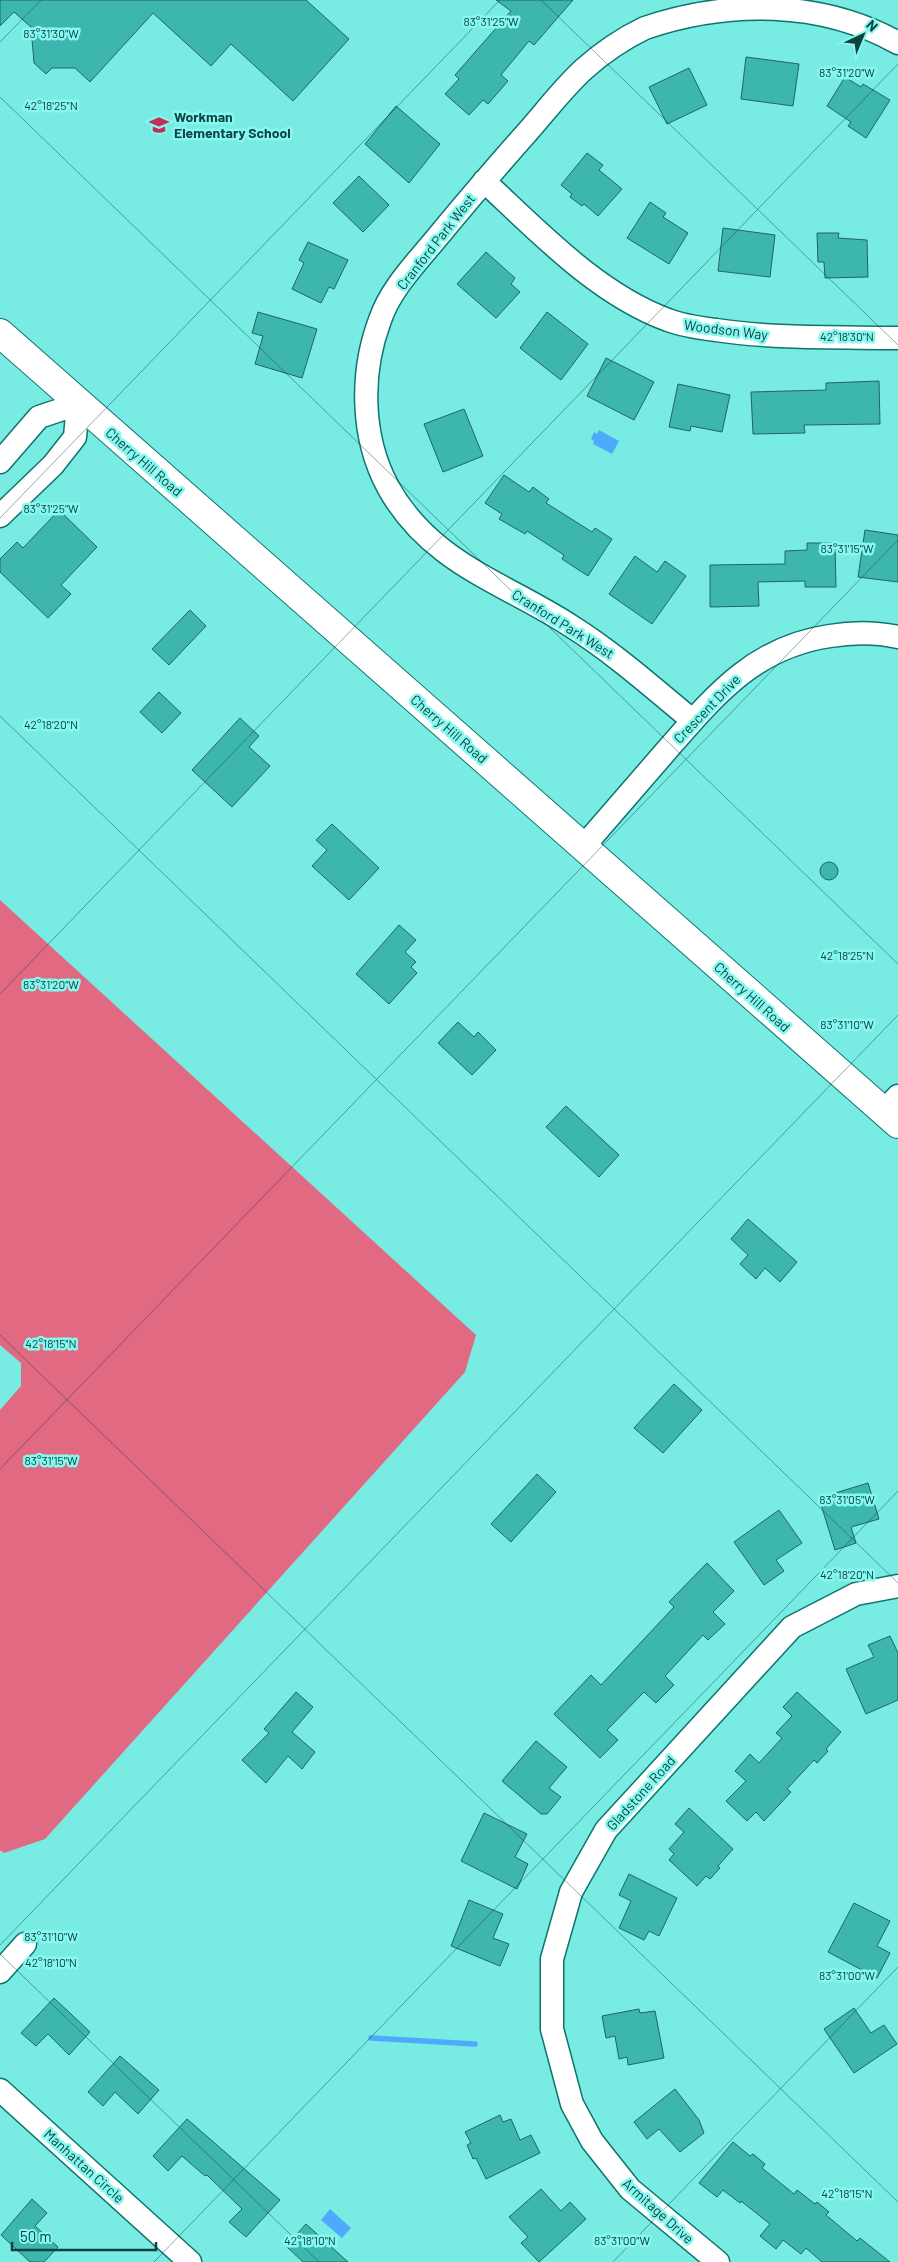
<svg xmlns="http://www.w3.org/2000/svg" width="898" height="2262" font-family="Barlow,sans-serif">
  <style>
    .forest { fill: #e16a82 }
    .water { fill: #4faafe }
    .lines { fill: none; stroke-linecap: round; stroke-linejoin: round }
    .stream { stroke: #4faafe; stroke-width: 5.5 }
    .building { fill: #3db6ae; stroke: #26645f }
    .minor-casing { stroke: #0e746f; stroke-width: 25 }
    .secondary-casing { stroke: #0e746f; stroke-width: 30 }
    .minor { stroke: #fff; stroke-width: 22 }
    .secondary { stroke: #fff; stroke-width: 28 }
    .ticks { fill: none; stroke: #0f4340; stroke-width: 1; stroke-opacity: 0.45 }
    .labels { text-anchor: middle; stroke-width: 5; stroke-linejoin: round; paint-order: stroke }
    .poi-label { font-size: 14px; font-weight: bold; fill: #0f4340; stroke: #86f8f0; text-anchor: start }
    .street-label { font-size: 14px; fill: #0f4340; stroke: #86f8f0 }
    .ticks-label { font-size: 12px; text-anchor: middle; fill: #0f4340; stroke: #86f8f0; stroke-width: 5; stroke-linejoin: round; paint-order: stroke }
  </style>
  <rect width="100%" height="100%" fill="#78ebe3"/>
  <path class="forest" d="M0,900L476,1335L465,1372L45,1839L4,1853L0,1850V1410L21,1386V1363L0,1345Z"/>
  <path class="water" d="M599,430L619,441L612,454L593,444L594,441L591,439L594,432L597,434Z
    M330,2209L351,2228L342,2238L321,2220Z"/>
  <g class="lines">
    <path class="stream" d="M371,2038L475,2044"/>
  </g>
  <path class="building" d="M0,0H306L349,39L293,101L231,44L211,66L153,13L90,82L75,68H52L46,74L34,63L31,27L14,12L0,26Z
    M496,0H573L534,45L529,41L501,75L508,81L488,104L483,100L469,115L445,94L459,79L455,75L511,11Z
    M746,57L799,64L793,106L741,99Z
    M689,68L707,105L667,124L649,87Z
    M845,77L861,87L863,84L890,100L866,138L848,126L851,122L827,106Z
    M396,106L440,144L409,183L365,144Z
    M587,153L603,165L599,170L622,189L598,216L584,204L582,206L570,197L572,194L561,185Z
    M359,176L389,205L363,232L333,203Z
    M650,202L666,213L663,217L688,233L669,264L627,238Z
    M723,228L775,235L770,277L718,271Z
    M817,233H839L838,238L867,240L868,277L825,278L824,262H818Z
    M308,242L348,260L334,289L329,287L321,303L292,289L304,263L299,260Z
    M486,252L515,278L511,284L520,292L496,318L457,284Z
    M258,312L317,329L302,378L255,364L263,336L252,333Z
    M547,312L588,344L561,380L520,348Z
    M606,358L654,382L634,420L587,396Z
    M879,381L880,424L804,425L805,433L753,434L751,392L826,390V383Z
    M678,384L730,395L722,432L691,426L690,431L669,427Z
    M464,409L483,456L443,472L424,424Z
    M504,475L529,492L533,487L549,499L546,503L592,532L595,528L612,539L588,576L562,559L564,555L527,531L525,534L499,519L502,514L485,503Z
    M59,510L97,547L61,585L71,594L48,618L0,572V559L17,542L23,548Z
    M865,530L898,535V582L858,577Z
    M807,543H835L836,587H805V581L758,582L759,606L710,607V565L785,564V551L807,550Z
    M635,556L657,572L665,561L686,576L652,624L609,594Z
    M190,610L206,626L169,665L152,649Z
    M159,692L181,713L162,733L140,712Z
    M240,718L259,736L249,747L270,766L232,807L192,770Z
    M332,824L379,868L349,900L312,866L327,850L316,840Z
    M820 871a9 9 0 1 1 18 0a9 9 0 1 1-18 0Z
    M399,925L416,940L405,952L416,962L411,967L417,973L389,1004L356,974Z
    M458,1022L474,1037L478,1032L496,1050L472,1075L438,1043Z
    M566,1106L619,1155L599,1177L546,1127Z
    M748,1219L797,1262L780,1282L765,1268L756,1279L740,1264L748,1255L731,1239Z
    M674,1384L702,1410L663,1453L634,1428Z
    M537,1474L556,1492L511,1542L491,1524Z
    M868,1483L879,1519L851,1527L856,1543L835,1550L819,1498Z
    M779,1510L802,1543L776,1560L784,1571L764,1585L734,1542Z
    M707,1563L734,1591L713,1612L725,1624L708,1640L703,1635L665,1676L674,1685L656,1703L644,1692L607,1730L618,1740L600,1758L554,1714L591,1675L601,1685L674,1607L669,1602Z
    M890,1636L898,1653V1700L866,1714L846,1669L874,1657L868,1645Z
    M296,1692L313,1707L292,1732L315,1752L302,1769L288,1756L266,1783L242,1760L269,1733L264,1729Z
    M797,1692L841,1732L826,1749L828,1751L817,1763L814,1760L787,1789L791,1792L764,1821L756,1812L747,1821L726,1801L746,1781L735,1771L750,1754L759,1763L782,1738L776,1733L792,1716L783,1707Z
    M536,1741L567,1767L549,1788L561,1797L547,1814H541L502,1781Z
    M689,1808L733,1849L718,1866L720,1868L710,1879L706,1876L697,1886L669,1860L674,1854L669,1849L684,1832L675,1824Z
    M484,1813L527,1834L515,1857L528,1864L517,1889L461,1861Z
    M629,1874L677,1898L659,1936L649,1931L644,1940L619,1928L631,1901L619,1895Z
    M469,1900L503,1914L493,1938L509,1944L500,1966L451,1946Z
    M854,1903L890,1921L877,1946L890,1953L877,1978L828,1952Z
    M54,1998L90,2032L69,2055L48,2034L36,2046L21,2033Z
    M854,2008L871,2033L884,2025L897,2044L854,2073L824,2029Z
    M639,2009L640,2013L655,2011L664,2058L628,2065L627,2057L619,2059L615,2036L606,2038L602,2016Z
    M120,2056L159,2090L138,2114L115,2092L103,2106L88,2092Z
    M675,2089L699,2120L704,2133L680,2152L659,2129L647,2139L634,2122Z
    M500,2115L503,2122L511,2119L520,2140L531,2135L540,2153L486,2179L476,2158L473,2159L467,2145L471,2143L465,2132Z
    M187,2119L280,2200L246,2237L229,2222L242,2209L207,2175L205,2176L182,2156L168,2171L153,2156Z
    M733,2142L750,2156L753,2154L765,2164L762,2168L794,2194L797,2190L815,2204L817,2202L829,2212L826,2215L857,2241L860,2238L890,2262H822L806,2248L801,2254L783,2240L776,2249L760,2236L770,2224L741,2201L740,2203L723,2190L717,2197L699,2183Z
    M541,2189L561,2211L570,2202L586,2219L539,2262L521,2243L528,2237L509,2217Z
    M32,2199L47,2213L35,2226L58,2247L44,2262H30L1,2235Z
    M306,2224L348,2262H303L286,2246Z"/>
  <g class="lines">
    <defs>
      <path id="minor" d="M484,181C538,231 597,294 668,320C683,326 700,328 716,330C776,339 837,337 898,338
        M0,462L39,417L78,404L75,437L53,465L0,516
        M692,720C652,687 614,653 571,626C503,582 430,563 388,487C361,437 360,373 380,320C390,290 415,264 435,240C464,205 493,171 523,137C543,115 562,89 584,69C602,53 624,38 645,28C728,0 821,0 898,43
        M583,847C611,815 639,782 667,750C715,695 754,647 830,636C854,632 875,632 898,637
        M884,1111L898,1096
        M0,1972L25,1944
        M0,2090L190,2262
        M718,2262L630,2189L592,2141L572,2104L552,2029V1959L571,1892L606,1830L792,1627L856,1594L898,1586"/>
      <path id="secondary" d="M0,333L898,1124"/>
    </defs>
    <use href="#minor" class="minor-casing"/>
    <use href="#secondary" class="secondary-casing"/>
    <use href="#minor" class="minor"/>
    <use href="#secondary" class="secondary"/>
  </g>
  <path class="ticks" d="M541,0L898,345M0,42L41,0M0,97L898,964M0,518L500,0M0,716L898,1583M0,994L898,64M0,1335L898,2202M0,1469L898,540M0,1945L898,1015M0,1954L319,2262M154,2262L898,1491M613,2262L898,1967"/>
  <defs>
    <symbol id="school-bare" viewBox="-9 -9 18 18"><path d="M0-5L7-2L0 1L-7-2ZM-4 1L0 2.5L4 1V4Q0 6-4 4Z" fill="#c03059" stroke="#86f8f0" stroke-width="2.5" paint-order="stroke"/></symbol>
  </defs>
  <g fill-rule="evenodd">
    <use href="#school-bare" x="145" y="111" width="28" height="28"/>
  </g>
  <g class="labels">
    <g class="poi-label">
      <text x="174" y="122">Workman<tspan x="174" dy="16">Elementary School</tspan></text>
    </g>
    <g class="street-label">
      <text transform="translate(436 242) rotate(-52)" y="5">Cranford Park West</text>
      <text transform="translate(726 330) rotate(7)" y="5">Woodson Way</text>
      <text transform="translate(144 462) rotate(41)" y="5">Cherry Hill Road</text>
      <text transform="translate(563 624) rotate(32)" y="5">Cranford Park West</text>
      <text transform="translate(707 709) rotate(-46)" y="5">Crescent Drive</text>
      <text transform="translate(449 729) rotate(41)" y="5">Cherry Hill Road</text>
      <text transform="translate(752 997) rotate(42)" y="5">Cherry Hill Road</text>
      <text transform="translate(641 1793) rotate(-48)" y="5">Gladstone Road</text>
      <text transform="translate(84 2166) rotate(42)" y="5">Manhattan Circle</text>
      <text transform="translate(658 2211) rotate(42)" y="5">Armitage Drive</text>
    </g>
  </g>
  <g class="ticks-label">
    <text x="491" y="26">83°31'25"W</text>
    <text x="51" y="38">83°31'30"W</text>
    <text x="847" y="77">83°31'20"W</text>
    <text x="51" y="110">42°18'25"N</text>
    <text x="847" y="341">42°18'30"N</text>
    <text x="51" y="513">83°31'25"W</text>
    <text x="847" y="553">83°31'15"W</text>
    <text x="51" y="729">42°18'20"N</text>
    <text x="847" y="960">42°18'25"N</text>
    <text x="51" y="989">83°31'20"W</text>
    <text x="847" y="1029">83°31'10"W</text>
    <text x="51" y="1348">42°18'15"N</text>
    <text x="51" y="1465">83°31'15"W</text>
    <text x="847" y="1504">83°31'05"W</text>
    <text x="847" y="1579">42°18'20"N</text>
    <text x="51" y="1941">83°31'10"W</text>
    <text x="51" y="1967">42°18'10"N</text>
    <text x="847" y="1980">83°31'00"W</text>
    <text x="847" y="2198">42°18'15"N</text>
    <text x="622" y="2245">83°31'00"W</text>
    <text x="310" y="2245">42°18'10"N</text>
  </g>
  <g transform="translate(863 35) rotate(44)" stroke="#86f8f0" stroke-width="4" paint-order="stroke">
  <path d="M0-4L9 19L0 12L-9 19Z" fill="#0f4340"/>
  <text y="-8" font-size="14" font-weight="bold" text-anchor="middle" fill="#0f4340">N</text>
  </g>
  <path d="M12 2242v8h144v-8" fill="none" stroke="#0f4340" stroke-width="2.5"/>
  <text x="20" y="2242" font-size="15" fill="#0f4340" stroke="#86f8f0" stroke-width="4" paint-order="stroke">50 m</text>
</svg>
